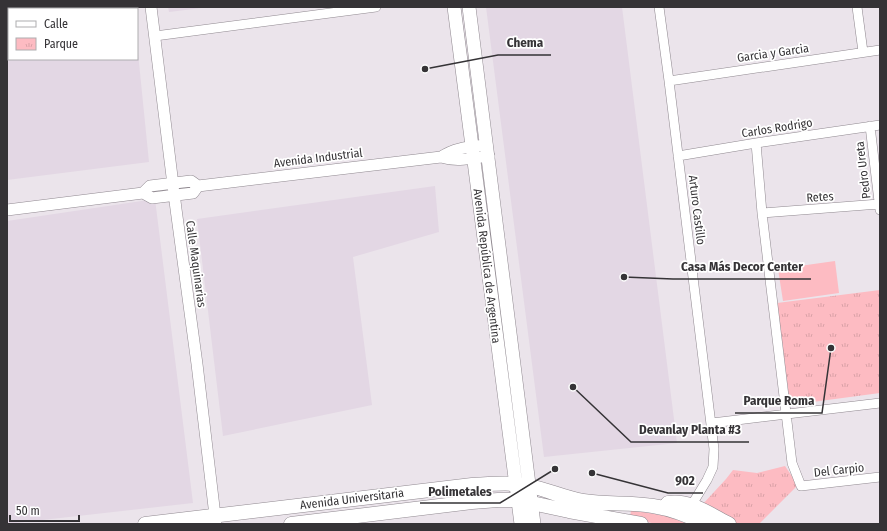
<svg xmlns="http://www.w3.org/2000/svg" width="887" height="531" font-family="'Fira Sans Condensed',sans-serif">
  <style>
    .built { fill: #e3d7e4 }
    .green { fill: #fdbbc2 }
    .park { fill: url(#park-tufts) }
    .lines { fill: none; stroke-linecap: round; stroke-linejoin: round }
    .minor-casing { stroke: #908990; stroke-width: 10 }
    .tertiary-casing { stroke: #908990; stroke-width: 12 }
    .secondary-casing { stroke: #908990; stroke-width: 14 }
    .primary-casing { stroke: #908990; stroke-width: 15 }
    .minor { stroke: #fff; stroke-width: 9 }
    .tertiary { stroke: #fff; stroke-width: 11 }
    .secondary { stroke: #fff; stroke-width: 13 }
    .primary { stroke: #fff; stroke-width: 14 }
    .labels { text-anchor: middle; stroke-width: 3.5; stroke-linejoin: round; paint-order: stroke }
    .street-label { font-size: 12px; fill: #353336; stroke: #fff }
    .leader { fill: none; stroke: #353336; stroke-width: 1.5 }
    .callout-dot { fill: #353336; stroke: #fff; stroke-width: 1.5 }
    .callout-label { font-size: 13px; text-anchor: middle; font-weight: bold; fill: #353336; stroke: #fff; stroke-width: 3.5; stroke-linejoin: round; paint-order: stroke }
  </style>
  <defs>
    <pattern id="park-tufts" width="24" height="20" patternUnits="userSpaceOnUse"><rect width="24" height="20" fill="#fdbbc2"/><path d="M3 7l-1-3M5 7V3M7 7l1-3M15 17l-1-3M17 17v-4M19 17l1-3" fill="none" stroke="#d9a1a7"/></pattern>
  </defs>
  <rect width="100%" height="100%" fill="#ebe4eb"/>
  <path class="built" d="M7,7H133L134,9H9V59H137V43L149,162L7,180Z
    M168,7H210L169,12Z
    M486,7H622L677,443L544,457Z
    M435,186L439,232L353,257L372,405L223,436L197,219Z
    M155,199L193,503L7,524V221Z"/>
  <path class="green" d="M835,261L839,293L783,301L778,269Z
    M631,510L667,516L688,524H656L630,518Z"/>
  <path class="park" d="M880,290V393L790,405L777,303Z
    M785,466L798,485L759,524H735L702,505L726,479L733,470L757,473Z"/>
  <g class="lines">
    <defs>
      <path id="minor" d="M659,7L669,81L714,449L713,467L707,480L691,506
        M857,7L863,52
        M155,36L376,7
        M669,81L880,50
        M870,126L880,210
        M756,143L762,213L792,463L801,486L880,477
        M678,156L756,143L880,125
        M762,213L879,204
        M712,423L880,403"/>
      <path id="tertiary" d="M151,7L176,209L197,364L216,524
        M441,157C456,147 470,147 487,145
        M143,193L152,198L193,193L198,186
        M7,210L143,193L150,186L191,181L198,186L441,157C457,162 472,158 489,156"/>
      <path id="secondary" d="M454,7L521,524
        M469,7L534,524"/>
      <path id="primary" d="M668,503C689,499 711,515 729,524
        M145,524L472,485C492,484 511,482 530,486C548,490 565,498 583,501C606,505 630,502 653,506C672,509 688,515 705,524
        M291,524L472,502L498,500H518L569,511L641,524"/>
    </defs>
    <use href="#minor" class="minor-casing"/>
    <use href="#tertiary" class="tertiary-casing"/>
    <use href="#secondary" class="secondary-casing"/>
    <use href="#primary" class="primary-casing"/>
    <use href="#minor" class="minor"/>
    <use href="#tertiary" class="tertiary"/>
    <use href="#secondary" class="secondary"/>
    <use href="#primary" class="primary"/>
  </g>
  <g class="labels">
    <g class="street-label">
      <text transform="translate(773 53) rotate(-8)" y="4">Garcia y Garcia</text>
      <text transform="translate(777 128) rotate(-9)" y="4">Carlos Rodrigo</text>
      <text transform="translate(318 158) rotate(-7)" y="4">Avenida Industrial</text>
      <text transform="translate(863 170) rotate(-97)" y="4">Pedro Ureta</text>
      <text transform="translate(820 197) rotate(-4)" y="4">Retes</text>
      <text transform="translate(697 210) rotate(83)" y="4">Arturo Castillo</text>
      <text transform="translate(196 264) rotate(82)" y="4">Calle Maquinarias</text>
      <text transform="translate(487 266) rotate(83)" y="4">Avenida República de Argentina</text>
      <text transform="translate(839 470) rotate(-6)" y="4">Del Carpio</text>
      <text transform="translate(352 499) rotate(-7)" y="4">Avenida Universitaria</text>
    </g>
  </g>
  <path class="leader" d="M425 69L498 55H551M624 277L673 279H811M831 348L822 413H735M573 387L631 442H749M592 473L668 493H703M555 469L500 503H420"/>
  <g class="callout-dot">
    <circle cx="425" cy="69" r="4"/>
    <circle cx="624" cy="277" r="4"/>
    <circle cx="831" cy="348" r="4"/>
    <circle cx="573" cy="387" r="4"/>
    <circle cx="592" cy="473" r="4"/>
    <circle cx="555" cy="469" r="4"/>
  </g>
  <g class="callout-label">
    <text x="525" y="47">Chema</text>
    <text x="742" y="271">Casa Más Decor Center</text>
    <text x="779" y="405">Parque Roma</text>
    <text x="690" y="434">Devanlay Planta #3</text>
    <text x="685" y="485">902</text>
    <text x="460" y="496">Polimetales</text>
  </g>
  <rect width="887" height="531" fill="none" stroke="#353336" stroke-width="16"/>
  <rect x="8" y="8" width="130" height="52" fill="#ffffff" stroke="#aeadaf"/>
  <rect x="16" y="21" width="20" height="6" fill="#ffffff" stroke="#aeadaf"/>
  <text x="44" y="28" font-size="12" fill="#353336">Calle</text>
  <rect x="16" y="38" width="20" height="12" fill="url(#park-tufts)" stroke="#aeadaf"/>
  <text x="44" y="48" font-size="12" fill="#353336">Parque</text>
  <path d="M10 515v6h69v-6" fill="none" stroke="#353336" stroke-width="2"/>
  <text x="16" y="515" font-size="12" fill="#353336" stroke="#ffffff" stroke-width="3" paint-order="stroke">50 m</text>
</svg>
